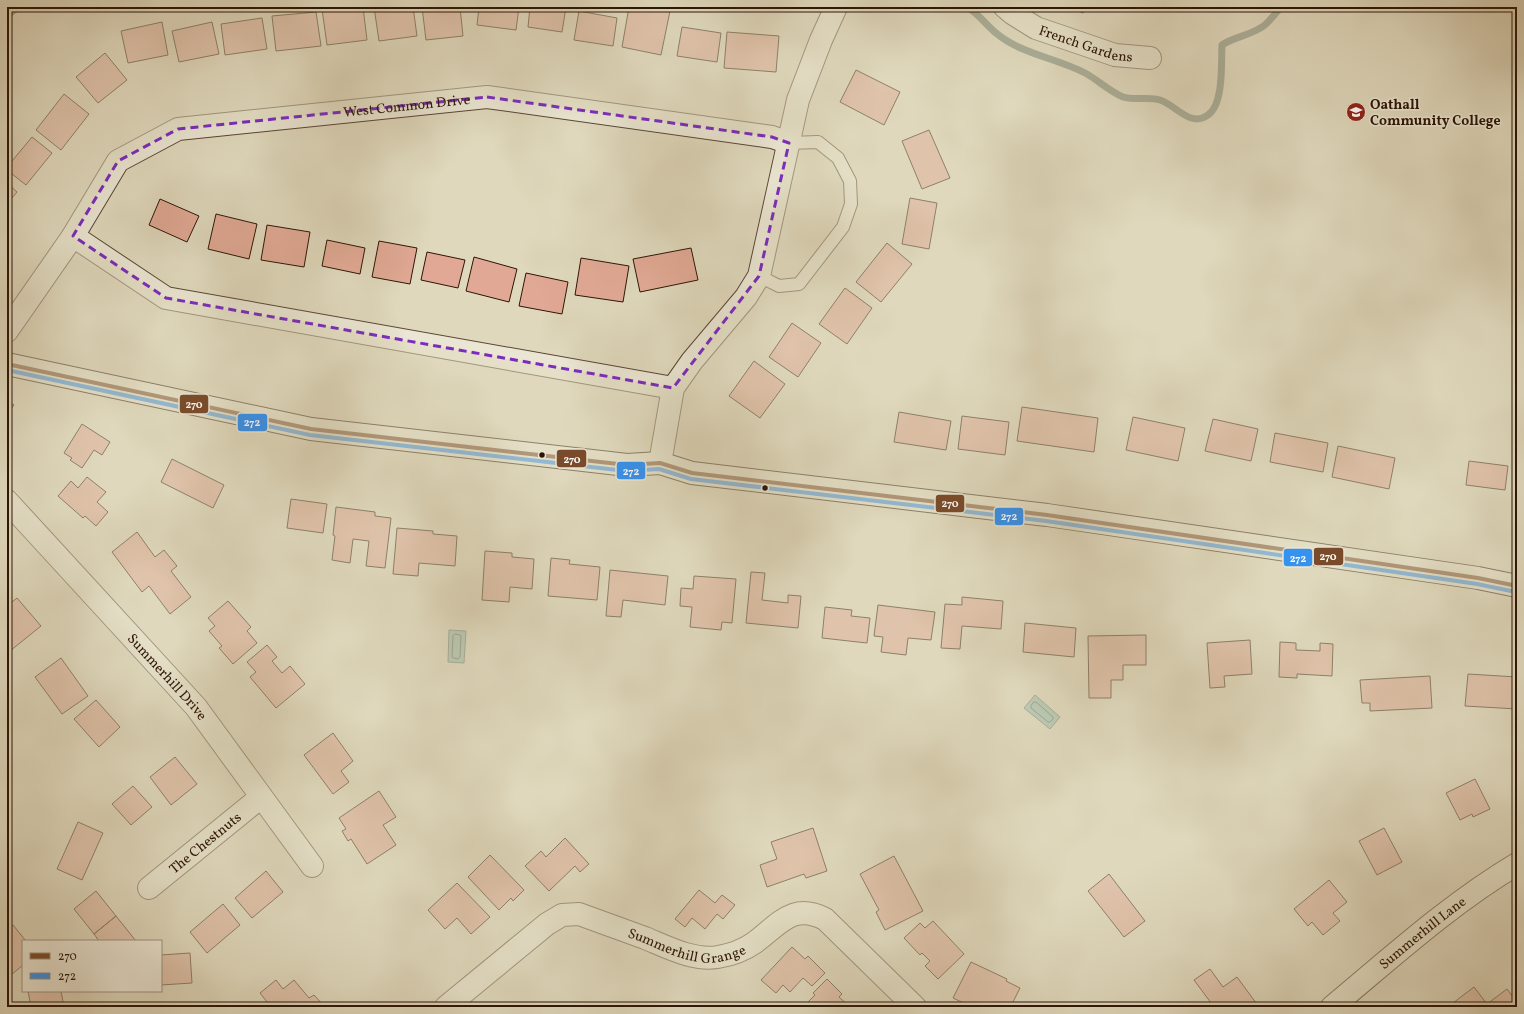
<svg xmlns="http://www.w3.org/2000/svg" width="1524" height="1014" font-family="Vollkorn,serif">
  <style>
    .water { fill: #93baaf; stroke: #6a786b }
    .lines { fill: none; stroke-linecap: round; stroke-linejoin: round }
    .shore { stroke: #60685a; stroke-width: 1 }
    .stream { stroke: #6a786b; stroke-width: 7 }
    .building { fill: #e1a995; stroke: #2c1506 }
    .lane-casing { stroke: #594634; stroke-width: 14 }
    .street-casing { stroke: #594634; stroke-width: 24 }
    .secondary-casing { stroke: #2c1506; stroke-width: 24 }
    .lane { stroke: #eae6d3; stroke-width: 12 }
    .street { stroke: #eae6d3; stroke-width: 22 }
    .secondary { stroke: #eae6d3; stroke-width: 22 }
    .bus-1-casing { stroke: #eae6d3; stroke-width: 7 }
    .bus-2-casing { stroke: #eae6d3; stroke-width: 7 }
    .bus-1 { stroke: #7a4b2a; stroke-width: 4 }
    .bus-2 { stroke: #3692ef; stroke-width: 4 }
    .marked { fill: none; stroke: #7b2cbf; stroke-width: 3; stroke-dasharray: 8 5; stroke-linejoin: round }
    .bus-dot { fill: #2c1506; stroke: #eae6d3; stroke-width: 1.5 }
    .labels { text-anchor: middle; stroke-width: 3; stroke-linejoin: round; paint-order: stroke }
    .street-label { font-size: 14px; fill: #2c1506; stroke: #eae6d3 }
    .poi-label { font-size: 14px; font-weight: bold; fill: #2c1506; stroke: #eae6d3; text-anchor: start }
    .line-badge { stroke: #eae6d3; stroke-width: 1.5 }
    .badge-label { font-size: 11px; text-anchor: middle; font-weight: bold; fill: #fff }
  </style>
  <rect width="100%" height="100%" fill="#dfd8bc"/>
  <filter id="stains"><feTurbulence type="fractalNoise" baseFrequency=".005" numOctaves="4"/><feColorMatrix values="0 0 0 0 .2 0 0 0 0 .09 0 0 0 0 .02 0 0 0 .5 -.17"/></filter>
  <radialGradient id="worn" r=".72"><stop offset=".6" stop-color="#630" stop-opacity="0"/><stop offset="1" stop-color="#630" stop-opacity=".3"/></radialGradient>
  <path class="water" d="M449,630L466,631L464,663L448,662Z
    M1035,695L1060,717L1050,729L1024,708Z"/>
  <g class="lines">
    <path class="shore" d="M455,634L460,635L461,636L460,657L458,659L454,658L452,657L453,636Z
      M1034,702H1036L1053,717V719L1050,722H1048L1031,708V706Z"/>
    <path class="stream" d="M967,7C980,15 985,24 996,33C1021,54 1056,58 1085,73C1098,80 1109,91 1123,97C1135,101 1148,96 1160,100C1176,105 1190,128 1208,115C1224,104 1221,63 1222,45C1235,36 1254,35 1266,24C1271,19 1276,13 1281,7
      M7,16L18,7"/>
  </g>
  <path class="building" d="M335,7H363L367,40L327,45L322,9Z
    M374,7H413L417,36L379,41Z
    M422,7H460L463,36L426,40Z
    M479,7H519L516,30L477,25Z
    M530,7H566L562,32L528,27Z
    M629,7H651L670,11L661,55L622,47Z
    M1070,7H1086L1083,13Z
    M579,11L617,18L613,46L574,40Z
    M316,12L321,46L276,51L272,16Z
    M262,18L267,49L225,55L221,24Z
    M162,22L168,55L128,63L121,31Z
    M212,22L219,54L179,62L172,31Z
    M682,27L721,33L717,62L677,56Z
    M727,32L779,36L776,72L724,68Z
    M105,53L127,80L98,103L76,77Z
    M856,70L900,92L884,125L840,102Z
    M64,94L89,114L61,150L36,130Z
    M929,130L950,178L922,189L902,141Z
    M32,137L52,153L26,185L7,170V167Z
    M7,183L17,192L7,204Z
    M910,198L937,203L929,249L902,244Z
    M160,199L199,216L187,242L149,225Z
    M216,214L257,224L249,259L208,249Z
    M267,225L310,232L304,267L261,260Z
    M327,240L365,248L360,274L322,266Z
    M379,241L417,248L410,284L372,277Z
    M887,243L912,264L881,302L856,282Z
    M691,248L698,280L640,292L633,259Z
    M427,252L465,260L458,288L421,280Z
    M474,257L517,269L509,302L466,291Z
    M581,258L629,266L623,302L575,295Z
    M526,273L568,282L562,314L519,306Z
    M845,288L872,308L847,344L819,324Z
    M792,323L821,343L798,377L769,357Z
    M754,361L785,384L760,418L729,396Z
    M7,400L14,405L7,414Z
    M1022,407L1098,418L1094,452L1017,441Z
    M899,412L951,421L946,450L894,442Z
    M962,416L1009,422L1005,455L958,449Z
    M1133,417L1185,428L1178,461L1126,450Z
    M1213,419L1258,429L1251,461L1205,451Z
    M82,424L110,442L102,455L94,450L82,468L70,460L72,458L64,453Z
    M1275,433L1328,443L1323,472L1270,462Z
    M1338,446L1395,458L1389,489L1332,477Z
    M172,459L224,485L213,508L161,482Z
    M1469,461L1508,466L1505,490L1466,485Z
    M87,477L106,492L97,502L108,512L96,526L85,516L83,518L58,496L71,481L78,488Z
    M291,499L327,504L323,533L287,528Z
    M336,507L375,512V516L391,518L385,568L366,566L369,541L353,539L350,563L332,560L335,536L333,535Z
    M397,528L433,531V534L457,536L455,566L419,563L418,576L393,574Z
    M137,532L155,557L164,550L177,566L171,571L191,597L170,614L149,586L142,592L112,552Z
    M485,551L512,553V557L534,559L532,589L510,587L509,602L482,600Z
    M551,558L570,560L569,564L600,567L597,600L548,596Z
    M610,570L668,576L665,605L623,600L621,617L606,616Z
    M751,572L765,573L762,600L788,603V595L801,596L798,628L746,623Z
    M694,576L736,579L732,623L722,622L721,630L690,627L692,607L680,606L681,588L693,589Z
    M962,597L1003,601L1001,629L962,626L960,649L941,648L945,604L962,605Z
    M17,598L41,626L10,651L7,647V606Z
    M228,601L251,627L247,631L257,643L233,664L219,648L222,646L209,631L215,626L208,618Z
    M878,605L935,612L931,640L908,638L906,655L881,652L883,637L874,636Z
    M825,607L852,610L851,616L870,618L867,643L822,638Z
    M1025,623L1076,628L1074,657L1023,652Z
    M1146,635V665H1123V680H1111V698H1089L1088,636Z
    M1250,640L1252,674L1224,676L1225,687L1210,688L1207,643Z
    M1280,642L1296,643V650L1320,651V643L1333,644L1332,676L1297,674V678L1279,677Z
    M267,645L277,657L272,661L282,673L290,666L305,684L276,708L250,677L256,672L247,662Z
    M61,658L88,696L62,714L35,677Z
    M1468,674L1517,677V709L1465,706Z
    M1430,676L1432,708L1370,711V703H1362L1360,680Z
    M96,700L120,727L99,747L74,719Z
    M333,733L353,761L341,771L349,782L333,794L304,755Z
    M175,757L197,784L171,805L150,777Z
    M1475,779L1490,809L1473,817L1472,814L1460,820L1446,793Z
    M133,786L152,807L131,825L112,804Z
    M379,791L396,817L383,825L396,845L367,864L351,839L348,841L342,831L346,829L339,818Z
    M78,822L103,833L82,880L57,869Z
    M813,828L827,871L806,878L804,874L767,887L760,865L777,859L771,842Z
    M1384,828L1402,862L1377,875L1359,841Z
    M565,838L589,864L580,872L575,866L549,891L525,866L541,851L546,857Z
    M490,855L524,890L513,901L511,898L499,910L468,877Z
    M894,856L923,911L885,930L876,912L879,910L860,874Z
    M266,871L283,892L252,918L235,898Z
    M1109,874L1145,921L1124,937L1088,891Z
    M1329,880L1347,902L1333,913L1340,921L1323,935L1312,922L1308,926L1294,909Z
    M457,883L490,917L471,934L457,918L445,929L428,910Z
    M699,890L715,903L722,895L735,905L723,919L717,914L705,929L692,918L685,927L675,919Z
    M96,891L116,916L94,934L74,909Z
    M223,904L240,925L207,953L190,932Z
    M116,916L136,941H99L94,934Z
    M933,921L964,954L938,979L925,966L930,961L922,953L920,955L904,938L920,923L925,928Z
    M13,925L26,941H23V965L11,975L7,970V930Z
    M792,947L805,959L808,956L825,973L812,986L803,978L790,992L783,985L776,993L761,980Z
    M190,953L192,983L161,985V955Z
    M971,962L1007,979L1006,981L1020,988L1013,1002L1015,1004L1014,1007H982L972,1002L970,1006L953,998Z
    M1210,969L1223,987L1237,977L1259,1007H1214L1194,980Z
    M827,979L842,994L839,997L850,1007L804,1006L815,995L813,993Z
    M276,980L283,989L294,980L309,998L314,995L325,1007H271L260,993Z
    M1474,987L1487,1004L1507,989L1517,1002V1007H1456L1453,1003Z
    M28,991H61L64,1007H31Z"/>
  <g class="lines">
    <defs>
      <path id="lane" d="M759,276L779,286L799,284L843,227L851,204L850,181L838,158L818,142L789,143"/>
      <g id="street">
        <path id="s1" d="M1005,7L1012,13L1036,28L1115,55L1150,58"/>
        <path d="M73,236L166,298L673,388"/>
        <path id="s2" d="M7,331L73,236L118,161L178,129L487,97L772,137L789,143"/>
        <path d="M660,463L673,388L692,361L746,297L759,276L798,100L821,40L836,7"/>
        <path id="s3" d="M7,501L196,707L312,866"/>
        <path id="s4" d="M149,888L261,797"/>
        <path id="s5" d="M446,1007L547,924L562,915L579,914C601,922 623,930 645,938C667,947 693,961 718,957C730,955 744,950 754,943C779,925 792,902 825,919L915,1007"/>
      </g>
      <g id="secondary">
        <path d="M7,364L311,429L627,465L660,463L692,473L1047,515L1478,578L1517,586"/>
        <path id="s6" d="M1332,1007C1392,957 1450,904 1517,864"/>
      </g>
    </defs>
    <use href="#lane" class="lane-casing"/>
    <use href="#street" class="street-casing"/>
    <use href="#secondary" class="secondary-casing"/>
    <use href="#lane" class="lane"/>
    <use href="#street" class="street"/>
    <use href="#secondary" class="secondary"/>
    <defs>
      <path id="bus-1" d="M7,364L311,429L627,465L660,463L692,473L1047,515L1478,578L1517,586"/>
      <path id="bus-2" d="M7,370L310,435L626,471L659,469L691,479L1046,521L1477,584L1516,592"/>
    </defs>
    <use href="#bus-1" class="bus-1-casing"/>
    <use href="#bus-2" class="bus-2-casing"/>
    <use href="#bus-1" class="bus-1"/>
    <use href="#bus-2" class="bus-2"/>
  </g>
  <path d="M0 0H1524V1014H0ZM487,97L772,137L789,143L759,276L673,388L166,298L73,236L118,161L178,129Z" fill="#dfd8bc" fill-opacity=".55" fill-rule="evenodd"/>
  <path class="marked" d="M487,97L772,137L789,143L759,276L673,388L166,298L73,236L118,161L178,129Z"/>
  <defs>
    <symbol id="school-disc" viewBox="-11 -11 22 22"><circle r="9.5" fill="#8f2418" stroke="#eae6d3"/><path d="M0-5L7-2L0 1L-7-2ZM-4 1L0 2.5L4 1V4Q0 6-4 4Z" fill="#fff"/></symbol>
  </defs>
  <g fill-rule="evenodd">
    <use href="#school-disc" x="1345" y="101" width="22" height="22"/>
  </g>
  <g class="bus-dot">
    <circle cx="542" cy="455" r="3.5"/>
    <circle cx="765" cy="488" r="3.5"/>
  </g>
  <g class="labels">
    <g class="street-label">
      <text dy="5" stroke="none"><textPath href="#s1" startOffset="90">French Gardens</textPath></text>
      <text dy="5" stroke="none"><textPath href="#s2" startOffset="501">West Common Drive</textPath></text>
      <text dy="5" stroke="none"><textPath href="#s3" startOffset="238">Summerhill Drive</textPath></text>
      <text dy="5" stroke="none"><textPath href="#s4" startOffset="72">The Chestnuts</textPath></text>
      <text dy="5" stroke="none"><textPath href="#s6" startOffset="117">Summerhill Lane</textPath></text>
      <text dy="5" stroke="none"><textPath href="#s5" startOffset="279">Summerhill Grange</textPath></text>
    </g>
    <g class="poi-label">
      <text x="1370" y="109">Oathall<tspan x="1370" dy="16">Community College</tspan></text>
    </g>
  </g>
  <g class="line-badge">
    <rect x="179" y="394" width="30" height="20" rx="4" fill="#7a4b2a"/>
    <rect x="237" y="413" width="31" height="19" rx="4" fill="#3692ef"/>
    <rect x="556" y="449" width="31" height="19" rx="4" fill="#7a4b2a"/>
    <rect x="616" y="461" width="30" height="19" rx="4" fill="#3692ef"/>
    <rect x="935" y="494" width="30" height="19" rx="4" fill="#7a4b2a"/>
    <rect x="994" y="507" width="30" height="19" rx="4" fill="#3692ef"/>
    <rect x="1313" y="547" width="31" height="19" rx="4" fill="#7a4b2a"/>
    <rect x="1283" y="548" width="30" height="19" rx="4" fill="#3692ef"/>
  </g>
  <g class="badge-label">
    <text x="194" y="408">270</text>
    <text x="252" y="426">272</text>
    <text x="572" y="463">270</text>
    <text x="631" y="475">272</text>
    <text x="950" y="507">270</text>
    <text x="1009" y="520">272</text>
    <text x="1328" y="560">270</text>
    <text x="1298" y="562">272</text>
  </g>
  <rect width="1524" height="1014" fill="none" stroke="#dfd8bc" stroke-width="24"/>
  <rect x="8" y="8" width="1508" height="998" fill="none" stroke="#2c1506" stroke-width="2"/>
  <rect x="12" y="12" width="1500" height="990" fill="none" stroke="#2c1506"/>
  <rect x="22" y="940" width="140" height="52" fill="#eae6d3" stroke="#9e9281"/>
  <rect x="30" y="953" width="20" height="6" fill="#7a4b2a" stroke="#9e9281"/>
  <text x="58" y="960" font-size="12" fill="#2c1506">270</text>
  <rect x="30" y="973" width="20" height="6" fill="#3692ef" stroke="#9e9281"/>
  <text x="58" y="980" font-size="12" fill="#2c1506">272</text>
  <rect width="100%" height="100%" filter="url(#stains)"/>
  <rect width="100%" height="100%" fill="url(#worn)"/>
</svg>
